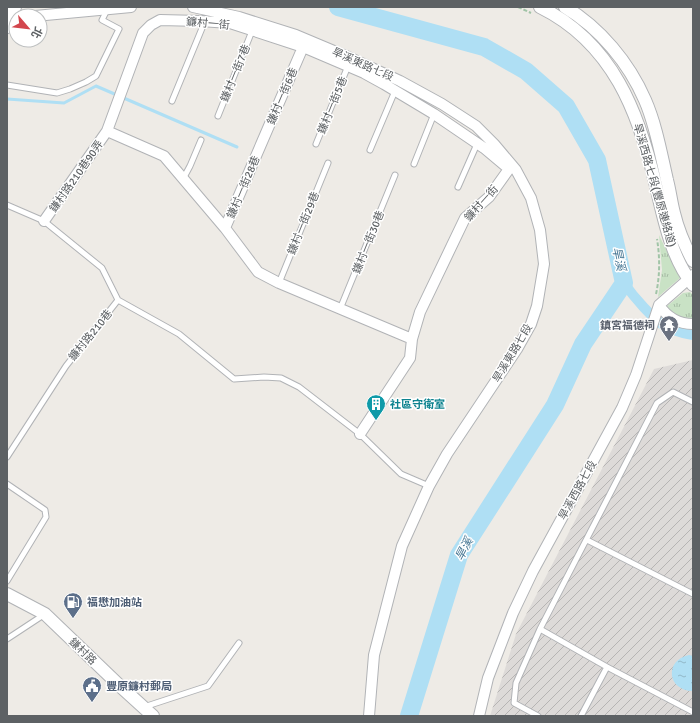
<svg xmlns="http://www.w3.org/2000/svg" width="700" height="723" font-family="Signika,'Noto Sans TC',sans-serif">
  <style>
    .industrial { fill: url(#industrial-furrows) }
    .grass { fill: url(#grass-tufts) }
    .water { fill: url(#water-ripples) }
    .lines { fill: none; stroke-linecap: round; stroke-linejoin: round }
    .stream { stroke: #afdff4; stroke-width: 3 }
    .canal { stroke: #afdff4; stroke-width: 10 }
    .river { stroke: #afdff4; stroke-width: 18 }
    .service-casing { stroke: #b1b3b6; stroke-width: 7 }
    .minor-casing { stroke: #b1b3b6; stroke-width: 12 }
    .tertiary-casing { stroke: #b1b3b6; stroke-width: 14 }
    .path { stroke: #a1c4a7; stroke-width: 2; stroke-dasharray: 4 2; stroke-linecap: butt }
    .service { stroke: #fff; stroke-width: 5 }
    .minor { stroke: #fff; stroke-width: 10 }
    .tertiary { stroke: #fff; stroke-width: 12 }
    .labels { text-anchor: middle; stroke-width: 3; stroke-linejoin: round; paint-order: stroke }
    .street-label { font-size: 11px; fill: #5d6164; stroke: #fff }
    .worship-label { font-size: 11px; font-weight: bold; fill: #5b616d; stroke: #fff; text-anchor: end }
    .culture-label { font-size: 11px; font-weight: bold; fill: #0d838f; stroke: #fff; text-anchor: start }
    .service-label { font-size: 11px; font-weight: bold; fill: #4e5e75; stroke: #fff; text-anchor: start }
    .water-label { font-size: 12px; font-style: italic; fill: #477794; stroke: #fff }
  </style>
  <defs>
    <pattern id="industrial-furrows" width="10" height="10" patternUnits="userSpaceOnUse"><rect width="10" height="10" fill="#dddad8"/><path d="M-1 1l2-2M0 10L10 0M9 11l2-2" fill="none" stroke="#b6b4b3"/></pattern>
    <pattern id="grass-tufts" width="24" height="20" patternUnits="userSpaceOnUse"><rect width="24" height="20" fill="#c9e2c5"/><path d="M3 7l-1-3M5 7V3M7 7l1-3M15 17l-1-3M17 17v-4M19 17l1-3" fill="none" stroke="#a6bba4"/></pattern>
    <pattern id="water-ripples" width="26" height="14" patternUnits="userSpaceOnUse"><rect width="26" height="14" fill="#afdff4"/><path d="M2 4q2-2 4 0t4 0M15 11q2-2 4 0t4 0" fill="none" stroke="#92b8c9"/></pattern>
  </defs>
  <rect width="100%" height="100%" fill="#eeebe6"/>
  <path class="industrial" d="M693,360V716H490L516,634L654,369Z"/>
  <path class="grass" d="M659,235L680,278L658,297L662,270Z
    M690,292L693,295V320L680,317L666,307L683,293Z"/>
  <path class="water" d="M689,655L693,656V691C667,691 664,660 689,655Z"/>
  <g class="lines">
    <path class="stream" d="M7,99L64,103L96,86L237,147"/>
    <path class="canal" d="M624,283C633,296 654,321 668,328C676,331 685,334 693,335"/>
    <path class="river" d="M338,7L484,47L526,71L566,106L597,160L624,283L583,344L555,405L459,555L409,716"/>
    <defs>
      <path id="service" d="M7,85L57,93L70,89L86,82L96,76L119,29L102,20L107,10
        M172,101L205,21
        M218,116L252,31
        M316,144L348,66
        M370,150L395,91
        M414,164L434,114
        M183,179L190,166L201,140
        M458,187L477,144
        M7,205L44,221L102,268L118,300
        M279,283L328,163
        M118,300L179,334L234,379L264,377L281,378L299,387L360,434L401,474L429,486
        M340,309L395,175
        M7,457L66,366L118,300
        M7,484L45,510L46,517L7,581
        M587,540L693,594
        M540,629L607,667L693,712
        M7,639L45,614
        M144,707L208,686L239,643
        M538,716L514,703L516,683L540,629L657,403L673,392L693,402
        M581,716L607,667"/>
      <path id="minor" d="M193,7L239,17L296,35L346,56L400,81L442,104L476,126L494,144L516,170L531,198L540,230L544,264L537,306L531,324L517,349L447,454L429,486L402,546L374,655L369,716
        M7,15L28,16
        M35,16L131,7
        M107,131L164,156L225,228L258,272L279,283L412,339
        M44,221L107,131L143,33L151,25L160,20L200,21L230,23L303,47L364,73L384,84L434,114L484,148L509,169L489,197L465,218L420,312L412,339L410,358L360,434
        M225,228L303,47
        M659,305C667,317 679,324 693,324
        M479,716L488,678L513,613L533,571L622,408L636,375L659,305L693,275"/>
      <path id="tertiary" d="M540,7C613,43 639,113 656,186C664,220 671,257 693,285
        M565,7C600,28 629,63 645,100C656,125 661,154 667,180C670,191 671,202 674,213C678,230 685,246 693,261
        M7,27L15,7
        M7,594L45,614L120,686L153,716"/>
    </defs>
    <use href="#service" class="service-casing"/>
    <use href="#minor" class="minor-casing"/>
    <use href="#tertiary" class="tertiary-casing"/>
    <path class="path" d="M518,7L531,13
      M656,294C660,276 660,257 657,239"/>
    <use href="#service" class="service"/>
    <use href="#minor" class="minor"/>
    <use href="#tertiary" class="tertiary"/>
  </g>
  <defs>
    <symbol id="temple-pin" viewBox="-11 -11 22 30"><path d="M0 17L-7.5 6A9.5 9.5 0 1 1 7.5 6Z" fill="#6b7280" stroke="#fff"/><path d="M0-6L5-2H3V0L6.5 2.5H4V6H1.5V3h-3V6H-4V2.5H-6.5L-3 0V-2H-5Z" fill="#fff"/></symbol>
    <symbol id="building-pin" viewBox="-11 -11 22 30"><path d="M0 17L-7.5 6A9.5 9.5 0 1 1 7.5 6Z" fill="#0f9aa8" stroke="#fff"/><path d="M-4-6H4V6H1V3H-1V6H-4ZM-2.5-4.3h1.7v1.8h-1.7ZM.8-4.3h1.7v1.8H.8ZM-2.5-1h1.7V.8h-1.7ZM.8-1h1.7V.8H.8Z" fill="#fff"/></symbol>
    <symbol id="fuel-pin" viewBox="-11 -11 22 30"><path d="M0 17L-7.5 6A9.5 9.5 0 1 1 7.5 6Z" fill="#5c6f8a" stroke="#fff"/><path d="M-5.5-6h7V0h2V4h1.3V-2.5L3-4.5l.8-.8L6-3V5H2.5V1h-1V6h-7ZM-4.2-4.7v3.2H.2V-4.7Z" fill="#fff"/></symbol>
    <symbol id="civic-pin" viewBox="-11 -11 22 30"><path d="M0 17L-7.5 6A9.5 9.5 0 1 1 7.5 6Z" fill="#5c6f8a" stroke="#fff"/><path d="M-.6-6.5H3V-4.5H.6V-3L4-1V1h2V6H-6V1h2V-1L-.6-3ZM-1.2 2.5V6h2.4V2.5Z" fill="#fff"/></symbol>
  </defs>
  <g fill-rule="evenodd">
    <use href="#temple-pin" x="658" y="314" width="22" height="30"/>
    <use href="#building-pin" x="365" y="393" width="22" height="30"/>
    <use href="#fuel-pin" x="62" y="591" width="22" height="30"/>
    <use href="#civic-pin" x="81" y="675" width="22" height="30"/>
  </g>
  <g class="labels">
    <g class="street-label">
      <text transform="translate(208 23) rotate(5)" y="4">鐮村一街</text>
      <text transform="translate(363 64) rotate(24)" y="4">旱溪東路七段</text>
      <text transform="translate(235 73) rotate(-68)" y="4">鎌村一街7巷</text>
      <text transform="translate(282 96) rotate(-67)" y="4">鎌村一街6巷</text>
      <text transform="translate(332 105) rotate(-68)" y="4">鎌村一街5巷</text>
      <text transform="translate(76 176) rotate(-55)" y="4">鎌村路210巷90弄</text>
      <text transform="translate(655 185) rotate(74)" y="4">旱溪西路七段(豐原連絡道)</text>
      <text transform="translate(243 187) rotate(-67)" y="4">鎌村一街28巷</text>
      <text transform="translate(481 203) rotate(-48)" y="4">鐮村一街</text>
      <text transform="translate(303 223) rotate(-68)" y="4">鎌村一街29巷</text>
      <text transform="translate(368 242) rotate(-68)" y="4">鎌村一街30巷</text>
      <text transform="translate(90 335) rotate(-51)" y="4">鐮村路210巷</text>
      <text transform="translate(512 353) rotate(-59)" y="4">旱溪東路七段</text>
      <text transform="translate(577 490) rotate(-61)" y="4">旱溪西路七段</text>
      <text transform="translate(83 651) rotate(44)" y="4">鎌村路</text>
    </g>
    <g class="worship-label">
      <text x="655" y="329">鎮宮福德祠</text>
    </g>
    <g class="culture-label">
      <text x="390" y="408">社區守衛室</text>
    </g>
    <g class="service-label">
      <text x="87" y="606">福懋加油站</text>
      <text x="106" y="690">豐原鐮村郵局</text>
    </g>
    <g class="water-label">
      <text transform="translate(619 259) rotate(78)" y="4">旱溪</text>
      <text transform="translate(464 549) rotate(-62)" y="4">旱溪</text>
    </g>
  </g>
  <rect width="700" height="723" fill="none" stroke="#5d6164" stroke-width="16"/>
  <g transform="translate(28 28) rotate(118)"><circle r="19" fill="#ffffff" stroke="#bec0c1"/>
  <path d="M0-3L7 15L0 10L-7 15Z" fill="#d3464d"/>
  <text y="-6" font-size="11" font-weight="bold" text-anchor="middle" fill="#5d6164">北</text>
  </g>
</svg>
